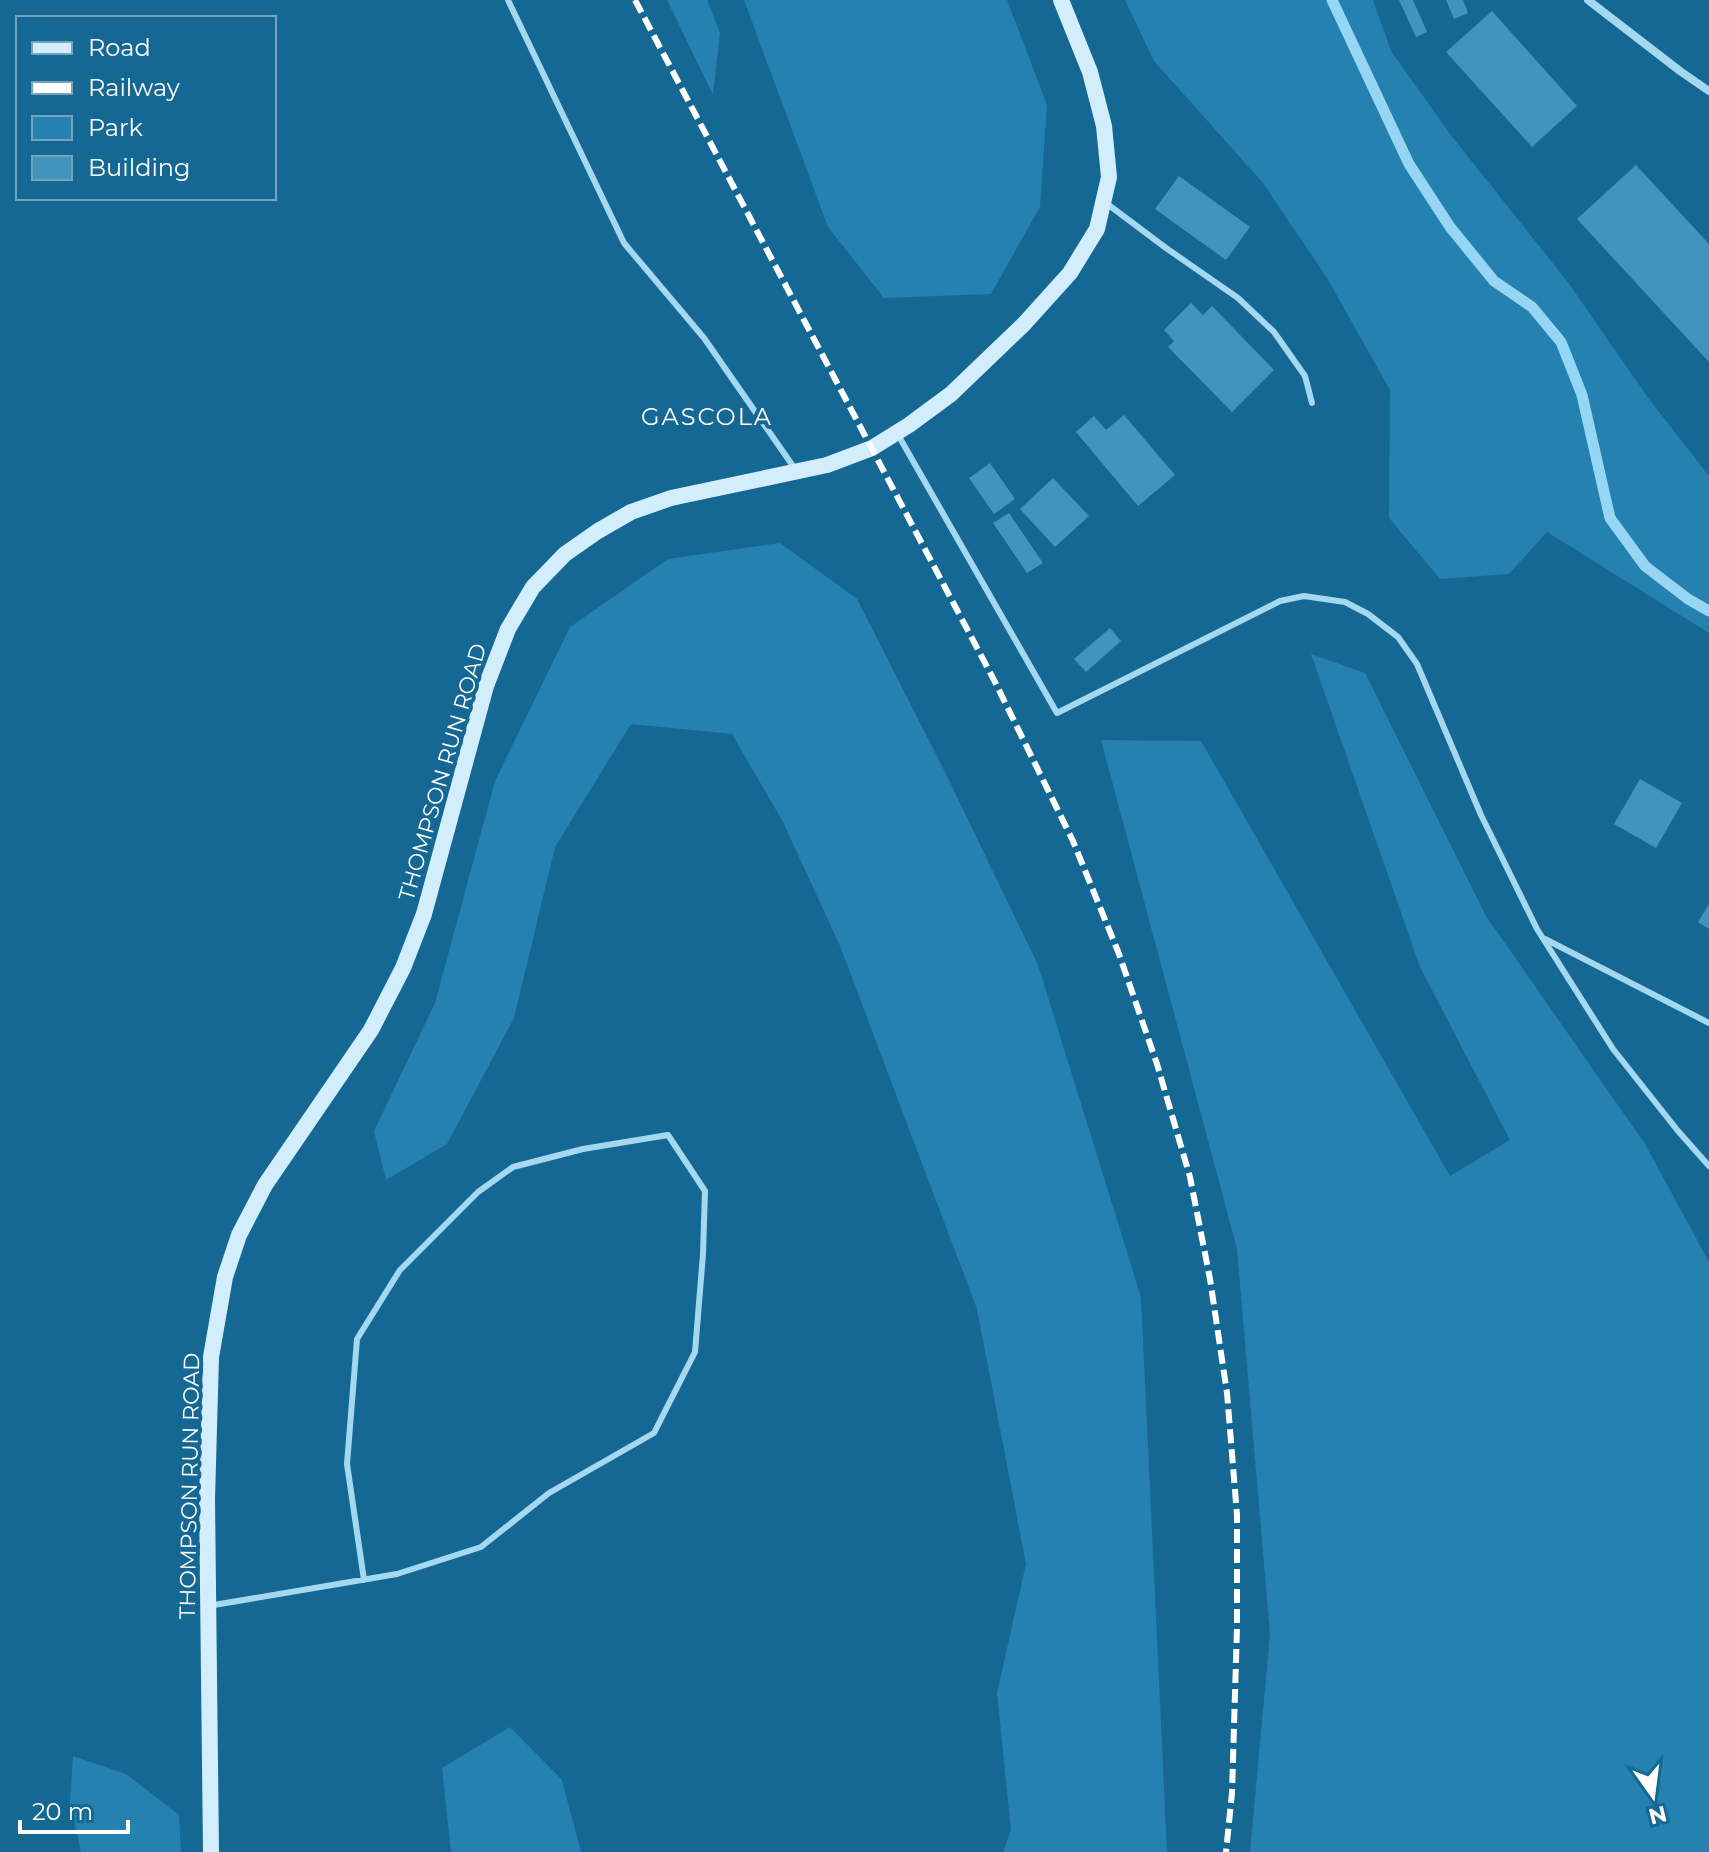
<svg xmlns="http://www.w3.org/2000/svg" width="1709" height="1852" font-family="Montserrat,sans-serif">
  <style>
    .green { fill: #2481b0 }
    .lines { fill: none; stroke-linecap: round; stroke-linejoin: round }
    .stream { stroke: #96d6f4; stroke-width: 11 }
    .building { fill: #4294bd }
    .lane { stroke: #a4d8f1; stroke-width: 6 }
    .street { stroke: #a4d8f1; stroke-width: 8 }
    .secondary { stroke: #d2edfc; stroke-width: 16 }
    .rail { stroke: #fff; stroke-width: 6; stroke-dasharray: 14 6; stroke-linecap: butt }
    .labels { text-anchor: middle; stroke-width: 8; stroke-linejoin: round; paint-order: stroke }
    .street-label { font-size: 22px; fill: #fff; stroke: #156893 }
    .neighbourhood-label { font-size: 24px; letter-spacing: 2px; fill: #fff; stroke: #156893 }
  </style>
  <rect width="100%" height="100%" fill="#156893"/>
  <path class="green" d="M667,0H707L720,33L713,95Z
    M744,0H1007L1047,105L1040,207L991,294L884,298L828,227Z
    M1125,0H1373L1391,51L1450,134L1567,281L1649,399L1709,476V633L1547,532L1509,574L1440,579L1389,518L1390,390L1327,278L1263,183L1154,61Z
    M780,543L857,599L944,770L1038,965L1141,1297L1167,1852H1003L1011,1830L997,1693L1026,1564L977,1309L840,946L783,822L732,734L631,724L555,847L514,1018L447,1144L386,1180L374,1131L435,1003L495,781L570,627L668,559Z
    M1311,654L1365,673L1486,916L1645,1144L1709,1262V1852H1250L1270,1634L1237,1249L1101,740L1201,741L1450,1176L1510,1140L1420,967Z
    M510,1727L562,1780L581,1852H451L442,1768Z
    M73,1756L126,1774L179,1815L181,1852H81L70,1802Z"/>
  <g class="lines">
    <path class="stream" d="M1332,0L1409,164L1450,227L1494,281L1532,307L1561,342L1582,395L1610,518L1645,566L1688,599L1709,611"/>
  </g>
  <path class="building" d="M1399,0H1413L1427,32L1416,37Z
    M1446,0H1463L1468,13L1454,19Z
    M1492,11L1577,106L1532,147L1446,52Z
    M1636,165L1709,244V362L1577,219Z
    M1179,176L1250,227L1226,260L1155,209Z
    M1191,303L1203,315L1212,306L1274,370L1232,412L1168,347L1174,341L1164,330Z
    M1124,415L1175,475L1138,506L1076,432L1094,416L1106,430Z
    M990,463L1015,499L994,514L969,478Z
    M1053,478L1089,516L1055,547L1020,509Z
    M1009,513L1043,563L1027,573L993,523Z
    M1110,628L1121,641L1086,672L1074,659Z
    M1640,779L1682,803L1656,848L1614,824Z
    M1709,904V929L1698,922Z"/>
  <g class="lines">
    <path class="lane" d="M508,0L624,243L704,338L795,469
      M1106,203L1166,248L1238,298L1274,332L1305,376L1312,403
      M897,433L1057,713L1280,601L1304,596L1345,602L1368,614L1398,637L1417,664L1481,815L1537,929L1613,1049L1678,1131L1709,1166
      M1545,939L1709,1023
      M208,1606L397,1574L481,1547L549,1493L654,1433L695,1352L703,1254L705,1191L668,1135L583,1149L513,1167L478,1192L400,1270L357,1339L347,1464L364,1580"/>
    <path class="street" d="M1588,0L1680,71L1709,91"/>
    <path class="secondary" d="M211,1852L207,1499L211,1357L225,1277L239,1235L265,1185L371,1030L403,968L424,914L486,686L508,629L533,587L565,554L598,531L631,512L671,498L827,465L872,448L909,425L951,394L1024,324L1070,273L1097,229L1109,177L1104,126L1090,72L1061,0"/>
    <path class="rail" d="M635,0L994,680L1073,841L1119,954L1157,1064L1190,1177L1210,1279L1227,1393L1237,1515V1627L1232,1793L1226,1852"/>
  </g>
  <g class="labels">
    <g class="street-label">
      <text transform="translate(442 772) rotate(-74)" y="8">THOMPSON RUN ROAD</text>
      <text transform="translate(189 1486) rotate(-89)" y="8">THOMPSON RUN ROAD</text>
    </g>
    <g class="neighbourhood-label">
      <text x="707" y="425">GASCOLA</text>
    </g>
  </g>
  <rect x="16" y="16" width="260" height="184" fill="#156893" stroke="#73a4be" stroke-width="2"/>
  <rect x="32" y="42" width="40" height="12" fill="#d2edfc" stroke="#73a4be" stroke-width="2"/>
  <text x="88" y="56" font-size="24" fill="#ffffff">Road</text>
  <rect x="32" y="82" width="40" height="12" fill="#ffffff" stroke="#73a4be" stroke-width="2"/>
  <text x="88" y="96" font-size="24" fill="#ffffff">Railway</text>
  <rect x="32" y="116" width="40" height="24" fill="#2481b0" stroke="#73a4be" stroke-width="2"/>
  <text x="88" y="136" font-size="24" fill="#ffffff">Park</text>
  <rect x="32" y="156" width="40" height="24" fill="#4294bd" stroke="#73a4be" stroke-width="2"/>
  <text x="88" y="176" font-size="24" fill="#ffffff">Building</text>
  <g transform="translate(1653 1796) rotate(166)" stroke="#156893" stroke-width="6" paint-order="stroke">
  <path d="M0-6L14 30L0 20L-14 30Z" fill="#ffffff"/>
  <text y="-12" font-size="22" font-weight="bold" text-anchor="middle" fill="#ffffff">N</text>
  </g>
  <path d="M20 1820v12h108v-12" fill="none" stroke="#ffffff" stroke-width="4"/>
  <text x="32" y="1820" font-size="24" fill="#ffffff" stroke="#156893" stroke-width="6" paint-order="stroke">20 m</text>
</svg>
